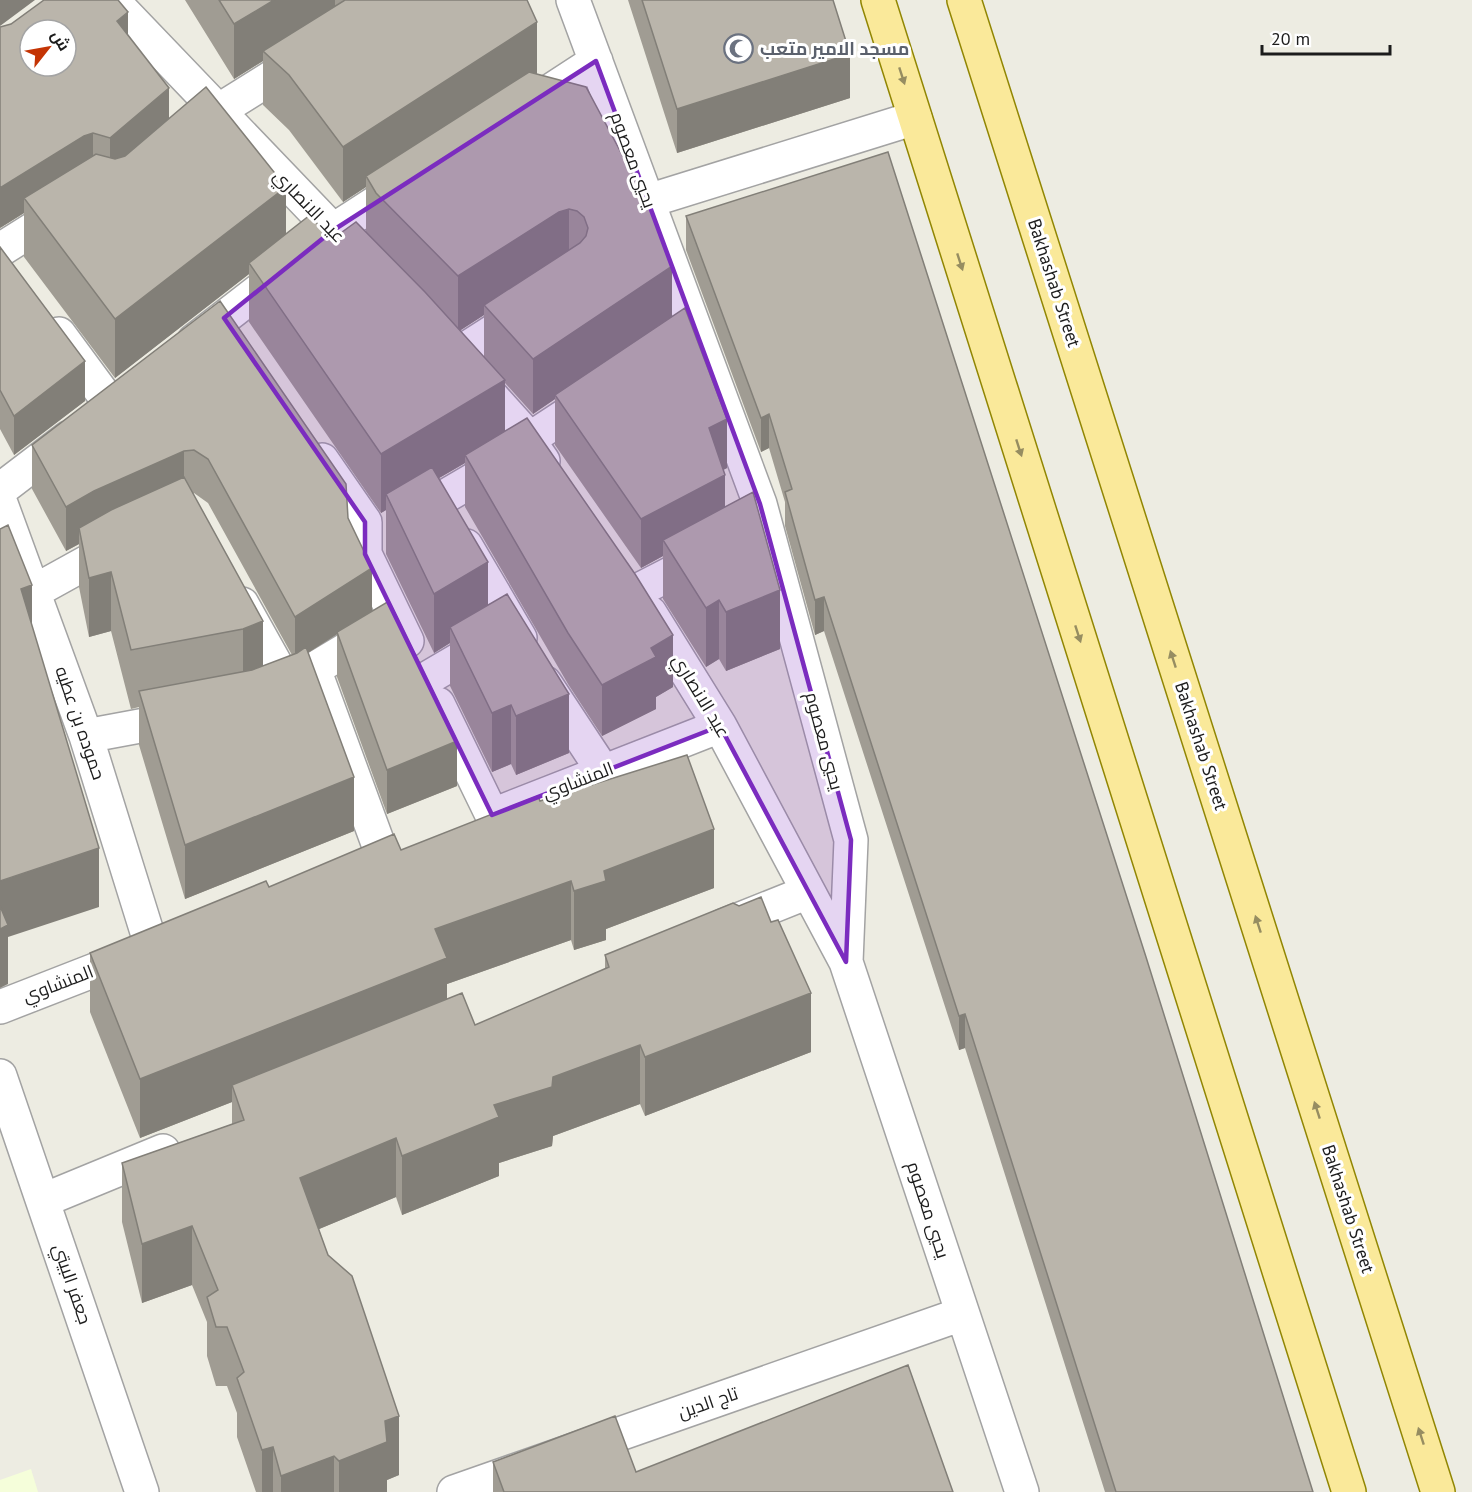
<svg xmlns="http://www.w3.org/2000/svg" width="1472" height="1492" font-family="'PT Sans',Cairo,sans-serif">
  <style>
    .education { fill: #f5feda }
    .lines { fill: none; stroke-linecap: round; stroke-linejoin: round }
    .minor-casing { stroke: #a3a3a3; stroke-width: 36 }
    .major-casing { stroke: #918603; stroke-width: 36 }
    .minor { stroke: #fff; stroke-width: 33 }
    .major { stroke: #fae99a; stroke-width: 33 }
    .wall { fill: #a09c93; fill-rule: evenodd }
    .shaded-wall { fill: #827f78 }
    .building { fill: #bab5ab; stroke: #827f78; stroke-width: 1.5; fill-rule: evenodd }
    .oneway { fill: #968d61 }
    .marked { fill: #7b2cbf; fill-opacity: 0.2; stroke: #7b2cbf; stroke-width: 4.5; stroke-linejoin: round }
    .labels { text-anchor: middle; stroke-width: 6; stroke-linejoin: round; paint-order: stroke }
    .worship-label { font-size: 18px; font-weight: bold; fill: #5b616d; stroke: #fff; text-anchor: start }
    .street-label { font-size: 18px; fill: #1c1c1c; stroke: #fff }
  </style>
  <rect width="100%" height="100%" fill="#edece2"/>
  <path class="education" d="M31,1469L38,1492H0V1480Z"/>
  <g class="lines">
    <defs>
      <path id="minor" d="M112,0L368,267
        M573,0L760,504L851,840L846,962L1022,1492
        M527,106L596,61
        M202,125L218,111L301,59
        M648,201L915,118
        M0,250L62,211
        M59,334L112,406
        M194,341L296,262L332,231L403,185
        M455,356L522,313
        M475,378L521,429L543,461
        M528,440L592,398
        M322,460L365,522V554L407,641
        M0,490L68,438
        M0,501L86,736L152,948
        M410,517L502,463
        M466,546L520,638
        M35,591L120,544
        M635,592L703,557
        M242,604L290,690
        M650,613L720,726L846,962
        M314,669L383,857
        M426,679L489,642
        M545,683L603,771
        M277,695L290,690L314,669L374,633
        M438,704L492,815
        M86,736L183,718
        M498,813L720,726
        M723,926L808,892
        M0,1007L131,956
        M0,1076L142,1492
        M44,1200L163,1151
        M454,1492L962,1314"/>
      <path id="major" d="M878,0L1349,1492
        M964,0L1438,1492"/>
    </defs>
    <use href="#minor" class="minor-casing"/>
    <use href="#major" class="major-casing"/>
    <use href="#minor" class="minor"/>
    <use href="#major" class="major"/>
  </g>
  <path class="wall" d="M185,0H527L537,74L672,317L727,468L723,470L725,507L780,649L726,671L719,659L706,667L663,599V556L641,568L555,445V399L533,414L505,383V431L673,687L656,697V709L602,736L568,684L465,507V463L439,478L488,605L569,753L516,775L511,764L492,772L450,686V643L434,653L386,554V510L381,513L249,322V274L115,378L24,257V213L0,228L128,35L169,118L286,234L331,240L366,232V187L343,202L289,130L263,105V61L234,79ZM484,315V357L460,330Z
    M628,0H833L850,98L677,153Z
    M686,216L1313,1492H1105L965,1048L959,1050L824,631L815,635L785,526V502L769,448L761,452L686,250Z
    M0,247L85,401L14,455L0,429Z
    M220,301L348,518L372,611L457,786L387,814L337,677V634L308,653L354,831L185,899L139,745V707L131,709L111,631L89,637L79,587V544L66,551L32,489V445ZM194,493L208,503L292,655L263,666L193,494Z
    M540,801L714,888L606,929V940L574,950L571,940L447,984V999L475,1025L605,969V955L811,1052L645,1116L640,1104L553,1136L552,1146L499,1163V1176L402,1215L396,1197L319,1229L399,1475L387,1480V1492H256L237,1437V1413L227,1386H216L207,1356V1322L192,1285L142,1303L122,1222V1163L232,1124V1102L140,1138L90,1012V953L269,887L401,850Z
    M493,1462L636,1472L953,1492H493Z"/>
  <path class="shaded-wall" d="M0,0H35L0,26Z
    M274,0H335V19L263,51V61L234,79V24Z
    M128,12V52L117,21Z
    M537,22V77L366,176V187L343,202V147Z
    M850,54V98L677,153V109Z
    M169,88V128L110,178V138Z
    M93,133V173L24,198V213L0,228V188L84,136Z
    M286,187V246L249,263V274L115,378V319Z
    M569,209V264L484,305V315L458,332V276L559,212Z
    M672,266V321L555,395V399L533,414V359Z
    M85,361V401L14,455V416Z
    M505,380V439L465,455V463L391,506L386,494V510L381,513V454Z
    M769,414V448L761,452V418Z
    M727,419V468L709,477V428Z
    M184,451V495L79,528V544L66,551V507L94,491Z
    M725,475V524L663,540V556L641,568V519Z
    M488,562V621L450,627V643L434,653V594Z
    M372,568V612L295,661V617Z
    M111,572V631L89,637V578Z
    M32,585V644L21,589Z
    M780,590V649L726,671V612Z
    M824,597V631L815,635V600Z
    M719,600V659L706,667V608Z
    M263,621V680L243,688V629Z
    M673,635V687L656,697V709L602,736V685L651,648Z
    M569,694V753L516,775V716Z
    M511,705V764L492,772V713Z
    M457,741V786L387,814V770Z
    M354,777V831L185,899V845Z
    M714,829V888L606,929V940L574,950V891L604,871Z
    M99,848V907L8,937V984L0,988V881Z
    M571,881V940L447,984V1017L232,1085V1102L140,1138V1079L435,929Z
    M811,993V1052L645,1116V1057Z
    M965,1014V1048L959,1050V1016Z
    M640,1045V1104L553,1136L552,1146L499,1163V1176L402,1215V1156L494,1105L553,1077Z
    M396,1138V1197L300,1237V1178Z
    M192,1226V1285L142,1303V1244Z
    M399,1416V1475L387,1480V1492H339V1461L385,1421Z
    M273,1447V1492H262V1450Z
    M334,1456V1492H281V1476Z"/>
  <path class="building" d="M44,0H118L128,12L117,21L169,88L110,138L93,133L84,136L0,188V27L11,24ZM30,30H66V66H30Z
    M219,0H274L234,24Z
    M345,0H527L537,22L343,147L289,75L263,51Z
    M642,0H833L850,54L677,109Z
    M529,72L586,87L650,207L672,266L533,359L484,305L580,243L586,236L588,228L584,217L577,211L569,209L559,212L458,276L376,193L366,176Z
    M206,87L286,187L115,319L24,198L96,154L115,159L125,156Z
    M888,152L1146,957L1313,1492H1116L965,1014L959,1016L824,597L815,600L785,492L792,489L769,414L761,418L686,216Z
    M310,215L331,240L356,222L425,292L505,380L381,454L249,263Z
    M0,247L85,361L14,416L0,390Z
    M220,301L346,484L348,518L372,568L295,617L208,459L194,450L184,451L94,491L66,507L32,445Z
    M685,308L727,419L709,428L725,475L641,519L555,395Z
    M527,418L635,574L673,635L651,648L656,657L602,685L568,633L465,455Z
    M432,467L488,562L434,594L386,494Z
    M184,477L263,621L243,629L131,650L111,572L89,578L79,528L111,510Z
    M753,492L780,590L726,612L719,600L706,608L663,540Z
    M8,525L32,585L21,589L99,848L0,881V529Z
    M507,594L569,694L516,716L511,705L492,713L450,627Z
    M389,601L457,741L387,770L337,632Z
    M306,647L354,777L185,845L139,691L252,670L297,653Z
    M687,755L714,829L604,871L606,881L574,891L571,881L435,929L447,958L140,1079L90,953L266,881L269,887L394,834L401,850L538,796L540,801Z
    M761,897L771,922L778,920L811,993L645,1057L640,1045L553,1077L552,1087L494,1105L499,1117L402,1156L396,1138L300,1178L328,1255L352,1276L399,1416L385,1421L387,1442L339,1461L334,1456L281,1476L273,1447L262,1450L237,1378L244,1372L227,1327H216L207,1297L218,1290L192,1226L142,1244L122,1163L244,1120L232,1085L462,993L475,1025L609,967L605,955L733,903L739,906Z
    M0,906L8,925L0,929Z
    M908,1365L953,1492H504L493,1462L615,1416L636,1472Z"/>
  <defs><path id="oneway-solid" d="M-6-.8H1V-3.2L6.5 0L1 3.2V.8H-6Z" transform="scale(1.5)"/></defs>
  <g class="oneway">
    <use href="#oneway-solid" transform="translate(902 76) rotate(72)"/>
    <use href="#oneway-solid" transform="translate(960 262) rotate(72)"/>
    <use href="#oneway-solid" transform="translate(1019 448) rotate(72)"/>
    <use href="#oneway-solid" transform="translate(1078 634) rotate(72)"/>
    <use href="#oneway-solid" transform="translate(1173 659) rotate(-108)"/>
    <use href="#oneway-solid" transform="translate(1258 924) rotate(-108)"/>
    <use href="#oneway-solid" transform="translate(1317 1110) rotate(-108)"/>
    <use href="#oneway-solid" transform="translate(1421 1436) rotate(-108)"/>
  </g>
  <path class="marked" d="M596,61L760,504L851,840L846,962L720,726L492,815L365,554V522L224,318L332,231Z"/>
  <defs>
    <symbol id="mosque-ring" viewBox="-11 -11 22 22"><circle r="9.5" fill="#fff" stroke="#6b7280" stroke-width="1.5"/><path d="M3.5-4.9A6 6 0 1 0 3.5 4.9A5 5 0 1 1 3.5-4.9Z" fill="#6b7280"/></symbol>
  </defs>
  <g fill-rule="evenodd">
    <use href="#mosque-ring" x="722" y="32" width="33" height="33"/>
  </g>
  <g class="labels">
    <g class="worship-label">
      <text x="760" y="55">مسجد الامير متعب</text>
    </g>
    <g class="street-label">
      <text transform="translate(633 160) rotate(70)" y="6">يحيي معصوم</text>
      <text transform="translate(309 206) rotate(46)" y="6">عيد الانصاري</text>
      <text transform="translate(1054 283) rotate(72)" y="6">Bakhashab Street</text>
      <text transform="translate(701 696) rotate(59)" y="6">عيد الانصاري</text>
      <text transform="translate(80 723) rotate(71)" y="6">حموده بن عطيه</text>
      <text transform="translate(824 741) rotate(75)" y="6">يحيي معصوم</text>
      <text transform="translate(1201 746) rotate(72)" y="6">Bakhashab Street</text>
      <text transform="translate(578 781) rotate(-21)" y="6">المنشاوي</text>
      <text transform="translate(58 984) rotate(-21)" y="6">المنشاوي</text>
      <text transform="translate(1348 1209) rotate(72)" y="6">Bakhashab Street</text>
      <text transform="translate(928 1210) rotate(72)" y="6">يحيي معصوم</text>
      <text transform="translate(72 1284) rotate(71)" y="6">جعفر البيتي</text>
      <text transform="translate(708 1403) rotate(-19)" y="6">تاج الدين</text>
    </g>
  </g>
  <g transform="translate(48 48) rotate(59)"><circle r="28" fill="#ffffff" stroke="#a4a4a4" stroke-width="1.5"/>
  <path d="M0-4.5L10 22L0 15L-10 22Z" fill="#c43404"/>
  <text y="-9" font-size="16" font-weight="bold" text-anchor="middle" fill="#1c1c1c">ش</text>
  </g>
  <path d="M1262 45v9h128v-9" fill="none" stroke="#1c1c1c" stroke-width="3"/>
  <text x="1271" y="45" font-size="18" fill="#1c1c1c" stroke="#ffffff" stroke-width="4.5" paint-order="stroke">20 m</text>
</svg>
